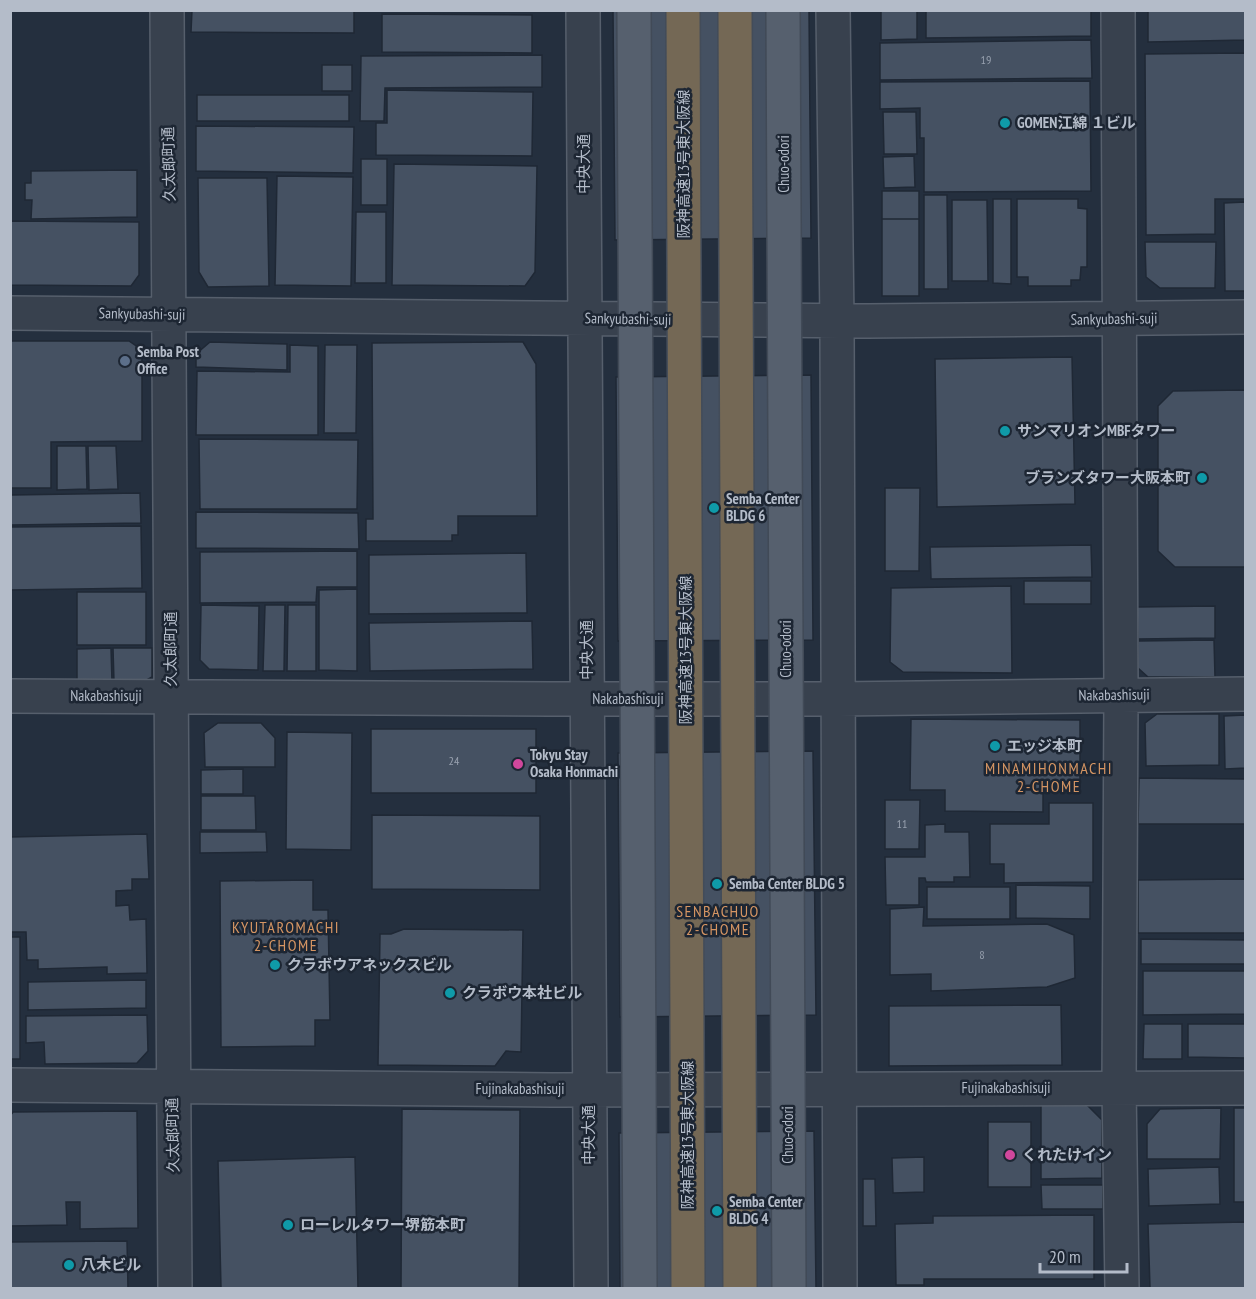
<svg xmlns="http://www.w3.org/2000/svg" width="1256" height="1299" font-family="'PT Sans Narrow','Noto Sans JP',sans-serif">
  <style>
    .building { fill: #455162; stroke: #1f2835; stroke-width: 1.5 }
    .lines { fill: none; stroke-linecap: round; stroke-linejoin: round }
    .minor-casing { stroke: #565f6c; stroke-width: 36 }
    .minor { stroke: #38414e; stroke-width: 33 }
    .major-bridge-casing { stroke: #414a57; stroke-width: 36; stroke-linecap: butt }
    .highway-bridge-casing { stroke: #434c59; stroke-width: 36; stroke-linecap: butt }
    .major-bridge { stroke: #56606e; stroke-width: 33 }
    .highway-bridge { stroke: #746855; stroke-width: 33 }
    .culture-dot { fill: #0f9aa8; stroke: #1d2633; stroke-width: 2 }
    .service-dot { fill: #5c6f8a; stroke: #1d2633; stroke-width: 2 }
    .hotel-dot { fill: #d1479c; stroke: #1d2633; stroke-width: 2 }
    .labels { text-anchor: middle; stroke-width: 5; stroke-linejoin: round; paint-order: stroke }
    .number-label { font-size: 12px; fill: #98a1af }
    .poi-label { font-size: 15px; font-weight: bold; fill: #b4bcc9; stroke: #1d2633; text-anchor: start }
    .street-label { font-size: 15px; fill: #b4bcc9; stroke: #1d2633 }
    .neighbourhood-label { font-size: 16px; letter-spacing: 1.5px; fill: #d59563; stroke: #1d2633 }
  </style>
  <rect width="100%" height="100%" fill="#242f3e"/>
  <path class="building" d="M192,10H354V33L191,32Z
    M613,10H809L811,238L615,240Z
    M881,10H917V39L881,40Z
    M926,10H1091V36L926,38Z
    M1148,10H1246V40L1148,42Z
    M382,14L532,15V53L382,52Z
    M1091,40L1092,78L880,80V43Z
    M1246,53V199H1215V234L1146,235L1145,54Z
    M542,55V87L385,88L384,121H360L361,56Z
    M322,65H352V91H322Z
    M1090,81L1091,191L924,192V138H920V108L880,109V82Z
    M387,90L533,92L532,156L376,155V123H387Z
    M197,95H349V121H197Z
    M883,112H916L917,154H884Z
    M196,126L354,127L353,173L196,171Z
    M914,156L915,187L884,188L883,157Z
    M361,159H387V205H361Z
    M394,164L537,166L535,272L525,286L392,285Z
    M137,170V217L31,219L32,200H25V183H31V171Z
    M277,176L353,177L351,286L275,285Z
    M198,178H267L269,286L208,287L199,272Z
    M882,191H919V219H882Z
    M924,195H947L948,289H924Z
    M993,199H1011V284L993,283Z
    M1017,199H1078V208L1087,209V267H1081L1080,280H1071V286H1028V277H1017Z
    M952,200H987L988,281H952Z
    M1246,202V291H1225L1224,203Z
    M356,212H386V283H355Z
    M882,219H919V296H882Z
    M10,221L139,222V275L131,286L10,285Z
    M1145,242H1216L1215,288H1160L1146,277Z
    M10,341H129L142,350V441L51,442V488H10Z
    M210,342L287,344V370L196,367V354Z
    M523,342L536,364L537,516H458V535H452V541H366V519H373L372,343Z
    M290,345L318,346V435H196L197,371L290,372Z
    M325,345H357L356,433H324Z
    M1072,357L1075,504L937,507L935,359Z
    M811,375L813,640L618,641L616,377Z
    M1246,390V567H1175L1158,551V406L1173,391Z
    M199,439L358,440L357,509H200Z
    M57,446H86L87,489L57,490Z
    M88,446H116L118,489L89,490Z
    M885,488H920L919,571H885Z
    M140,493L141,523L11,525V495Z
    M196,512L358,513L359,549L196,548Z
    M141,526L142,588L10,590V527Z
    M1091,545L1092,577L931,579L930,547Z
    M357,551V587H317L316,602L200,603V552Z
    M526,553L527,613L369,614V555Z
    M1024,581H1091V604H1024Z
    M1011,586L1012,673L903,672L890,662L891,588Z
    M357,589V671L319,670V590Z
    M77,592H146V645H77Z
    M201,605L259,606L258,670L209,669L200,660Z
    M265,605H285L284,671H263Z
    M288,605H316V671H287Z
    M1215,606V638L1138,639L1137,607Z
    M532,621L533,669L370,671L369,623Z
    M1214,640L1215,677H1148L1138,668V641Z
    M111,648L112,682H77V649Z
    M113,648H152V677L145,681L114,682Z
    M1157,714H1219V765L1146,766L1145,723Z
    M1246,715V768L1225,769L1224,716Z
    M911,719L1080,720V786L1043,785V812L945,811V790H910Z
    M218,723H261L275,738V767H205L204,733Z
    M371,729H536V793H371Z
    M287,732L352,733L351,850L286,849Z
    M813,751L816,1015L620,1017L618,753Z
    M243,769V794H201V770Z
    M1139,778L1246,779V824H1138Z
    M201,796H255L256,830H201Z
    M885,800H920L919,849H885Z
    M1049,803H1093V882L1004,883V864H990V824H1049Z
    M372,815L540,816V890L372,889Z
    M945,824V832H969L970,877H954V882H926L925,878H919V905H886L885,857H925V825Z
    M200,832H266L267,852L200,853Z
    M147,834L149,879H132V890L116,891V906L129,905L130,920L146,919L147,973L107,974V967L38,969V960H27L26,932H10V837Z
    M1246,879V933H1138V880Z
    M313,880V910H328L330,1020H315V1046L221,1047L220,881Z
    M1016,885L1090,886V919L1016,918Z
    M927,887H1010V919H927Z
    M924,907L923,926L1047,924L1074,935L1075,978L1047,987L931,991V974L890,975V909Z
    M404,929L523,930L521,1052L506,1051L495,1066L378,1065L380,934H391Z
    M10,937H20V1059H10Z
    M1141,939L1246,940V964H1141Z
    M1143,971H1246V1014L1143,1015Z
    M146,980V1008L28,1010V982Z
    M1061,1005L1062,1065L889,1066V1006Z
    M147,1015L148,1051L137,1063L45,1064L44,1042L26,1043V1016Z
    M1144,1024H1182V1059H1143Z
    M1188,1024H1246V1058L1188,1057Z
    M1041,1105H1087L1102,1120V1178L1041,1179Z
    M1221,1108L1220,1159H1147V1124L1160,1109Z
    M1234,1108H1246V1202H1234Z
    M402,1109L520,1110L519,1288H401Z
    M137,1111L138,1228L80,1229V1202H66L67,1225L10,1226V1116L13,1112Z
    M988,1122H1031V1187H988Z
    M814,1131L816,1288H620L619,1133Z
    M355,1157L358,1288H221L218,1161Z
    M924,1157V1192L893,1193L892,1158Z
    M1219,1167L1220,1204L1149,1206L1148,1169Z
    M863,1179H875L876,1226H863Z
    M1041,1185H1103V1209H1042Z
    M1094,1215V1279H924V1285H896L895,1224L933,1223V1216Z
    M1246,1222V1288H1150L1148,1224Z
    M127,1241L128,1288H10V1242Z"/>
  <g class="lines">
    <defs>
      <path id="minor" d="M167,10C171,436 169,863 175,1288
        M583,10L591,1288
        M833,10L837,321L840,1288
        M1118,10L1121,694L1119,1087L1122,1288
        M10,313L868,321L1246,317
        M10,696L550,699H838L1246,694
        M10,1085L552,1090L1246,1088"/>
    </defs>
    <use href="#minor" class="minor-casing"/>
    <use href="#minor" class="minor"/>
    <defs>
      <path id="major-bridge" d="M634,10L640,1288
        M783,10L789,1288"/>
      <path id="highway-bridge" d="M683,10L688,1288
        M735,10L740,1288"/>
    </defs>
    <use href="#major-bridge" class="major-bridge-casing"/>
    <use href="#highway-bridge" class="highway-bridge-casing"/>
    <use href="#major-bridge" class="major-bridge"/>
    <use href="#highway-bridge" class="highway-bridge"/>
  </g>
  <g class="culture-dot">
    <circle cx="1005" cy="123" r="6"/>
    <circle cx="1005" cy="431" r="6"/>
    <circle cx="1202" cy="478" r="6"/>
    <circle cx="714" cy="508" r="6"/>
    <circle cx="995" cy="746" r="6"/>
    <circle cx="717" cy="884" r="6"/>
    <circle cx="275" cy="965" r="6"/>
    <circle cx="450" cy="993" r="6"/>
    <circle cx="717" cy="1211" r="6"/>
    <circle cx="288" cy="1225" r="6"/>
    <circle cx="69" cy="1265" r="6"/>
  </g>
  <circle class="service-dot" cx="125" cy="361" r="6"/>
  <g class="hotel-dot">
    <circle cx="518" cy="764" r="6"/>
    <circle cx="1010" cy="1155" r="6"/>
  </g>
  <g class="labels">
    <g class="number-label">
      <text x="986" y="64">19</text>
      <text x="454" y="765">24</text>
      <text x="902" y="828">11</text>
      <text x="982" y="959">8</text>
    </g>
    <g class="poi-label">
      <text x="1017" y="128">GOMEN江綿 １ビル</text>
      <text x="137" y="357">Semba Post<tspan x="137" dy="17">Office</tspan></text>
      <text x="1017" y="436">サンマリオンMBFタワー</text>
      <text x="1190" y="483" text-anchor="end">ブランズタワー大阪本町</text>
      <text x="726" y="504">Semba Center<tspan x="726" dy="17">BLDG 6</tspan></text>
      <text x="1007" y="751">エッジ本町</text>
      <text x="530" y="760">Tokyu Stay<tspan x="530" dy="17">Osaka Honmachi</tspan></text>
      <text x="729" y="889">Semba Center BLDG 5</text>
      <text x="287" y="970">クラボウアネックスビル</text>
      <text x="462" y="998">クラボウ本社ビル</text>
      <text x="1022" y="1160">くれたけイン</text>
      <text x="729" y="1207">Semba Center<tspan x="729" dy="17">BLDG 4</tspan></text>
      <text x="300" y="1230">ローレルタワー堺筋本町</text>
      <text x="81" y="1270">八木ビル</text>
    </g>
    <g class="street-label">
      <text transform="translate(169 164) rotate(-91)" y="5">久太郎町通</text>
      <text transform="translate(584 164) rotate(-90)" y="5">中央大通</text>
      <text transform="translate(684 164) rotate(-90)" y="5">阪神高速13号東大阪線</text>
      <text transform="translate(784 164) rotate(-90)" y="5">Chuo-odori</text>
      <text transform="translate(142 314) rotate(1)" y="5">Sankyubashi-suji</text>
      <text transform="translate(628 319) rotate(1)" y="5">Sankyubashi-suji</text>
      <text transform="translate(1114 319) rotate(-1)" y="5">Sankyubashi-suji</text>
      <text transform="translate(171 649) rotate(-90)" y="5">久太郎町通</text>
      <text transform="translate(786 649) rotate(-90)" y="5">Chuo-odori</text>
      <text transform="translate(587 650) rotate(-90)" y="5">中央大通</text>
      <text transform="translate(686 650) rotate(-90)" y="5">阪神高速13号東大阪線</text>
      <text transform="translate(1114 695) rotate(-1)" y="5">Nakabashisuji</text>
      <text x="106" y="701">Nakabashisuji</text>
      <text x="628" y="704">Nakabashisuji</text>
      <text x="1006" y="1093">Fujinakabashisuji</text>
      <text x="520" y="1094">Fujinakabashisuji</text>
      <text transform="translate(173 1135) rotate(-91)" y="5">久太郎町通</text>
      <text transform="translate(589 1135) rotate(-90)" y="5">中央大通</text>
      <text transform="translate(688 1135) rotate(-90)" y="5">阪神高速13号東大阪線</text>
      <text transform="translate(788 1135) rotate(-90)" y="5">Chuo-odori</text>
    </g>
    <g class="neighbourhood-label">
      <text x="1049" y="774">MINAMIHONMACHI<tspan x="1049" dy="18">2-CHOME</tspan></text>
      <text x="718" y="917">SENBACHUO<tspan x="718" dy="18">2-CHOME</tspan></text>
      <text x="286" y="933">KYUTAROMACHI<tspan x="286" dy="18">2-CHOME</tspan></text>
    </g>
  </g>
  <rect width="1256" height="1299" fill="none" stroke="#b4bcc9" stroke-width="24"/>
  <path d="M1040 1263v9h87v-9" fill="none" stroke="#b4bcc9" stroke-width="3"/>
  <text x="1049" y="1263" font-size="18" fill="#b4bcc9" stroke="#1d2633" stroke-width="4.5" paint-order="stroke">20 m</text>
</svg>
